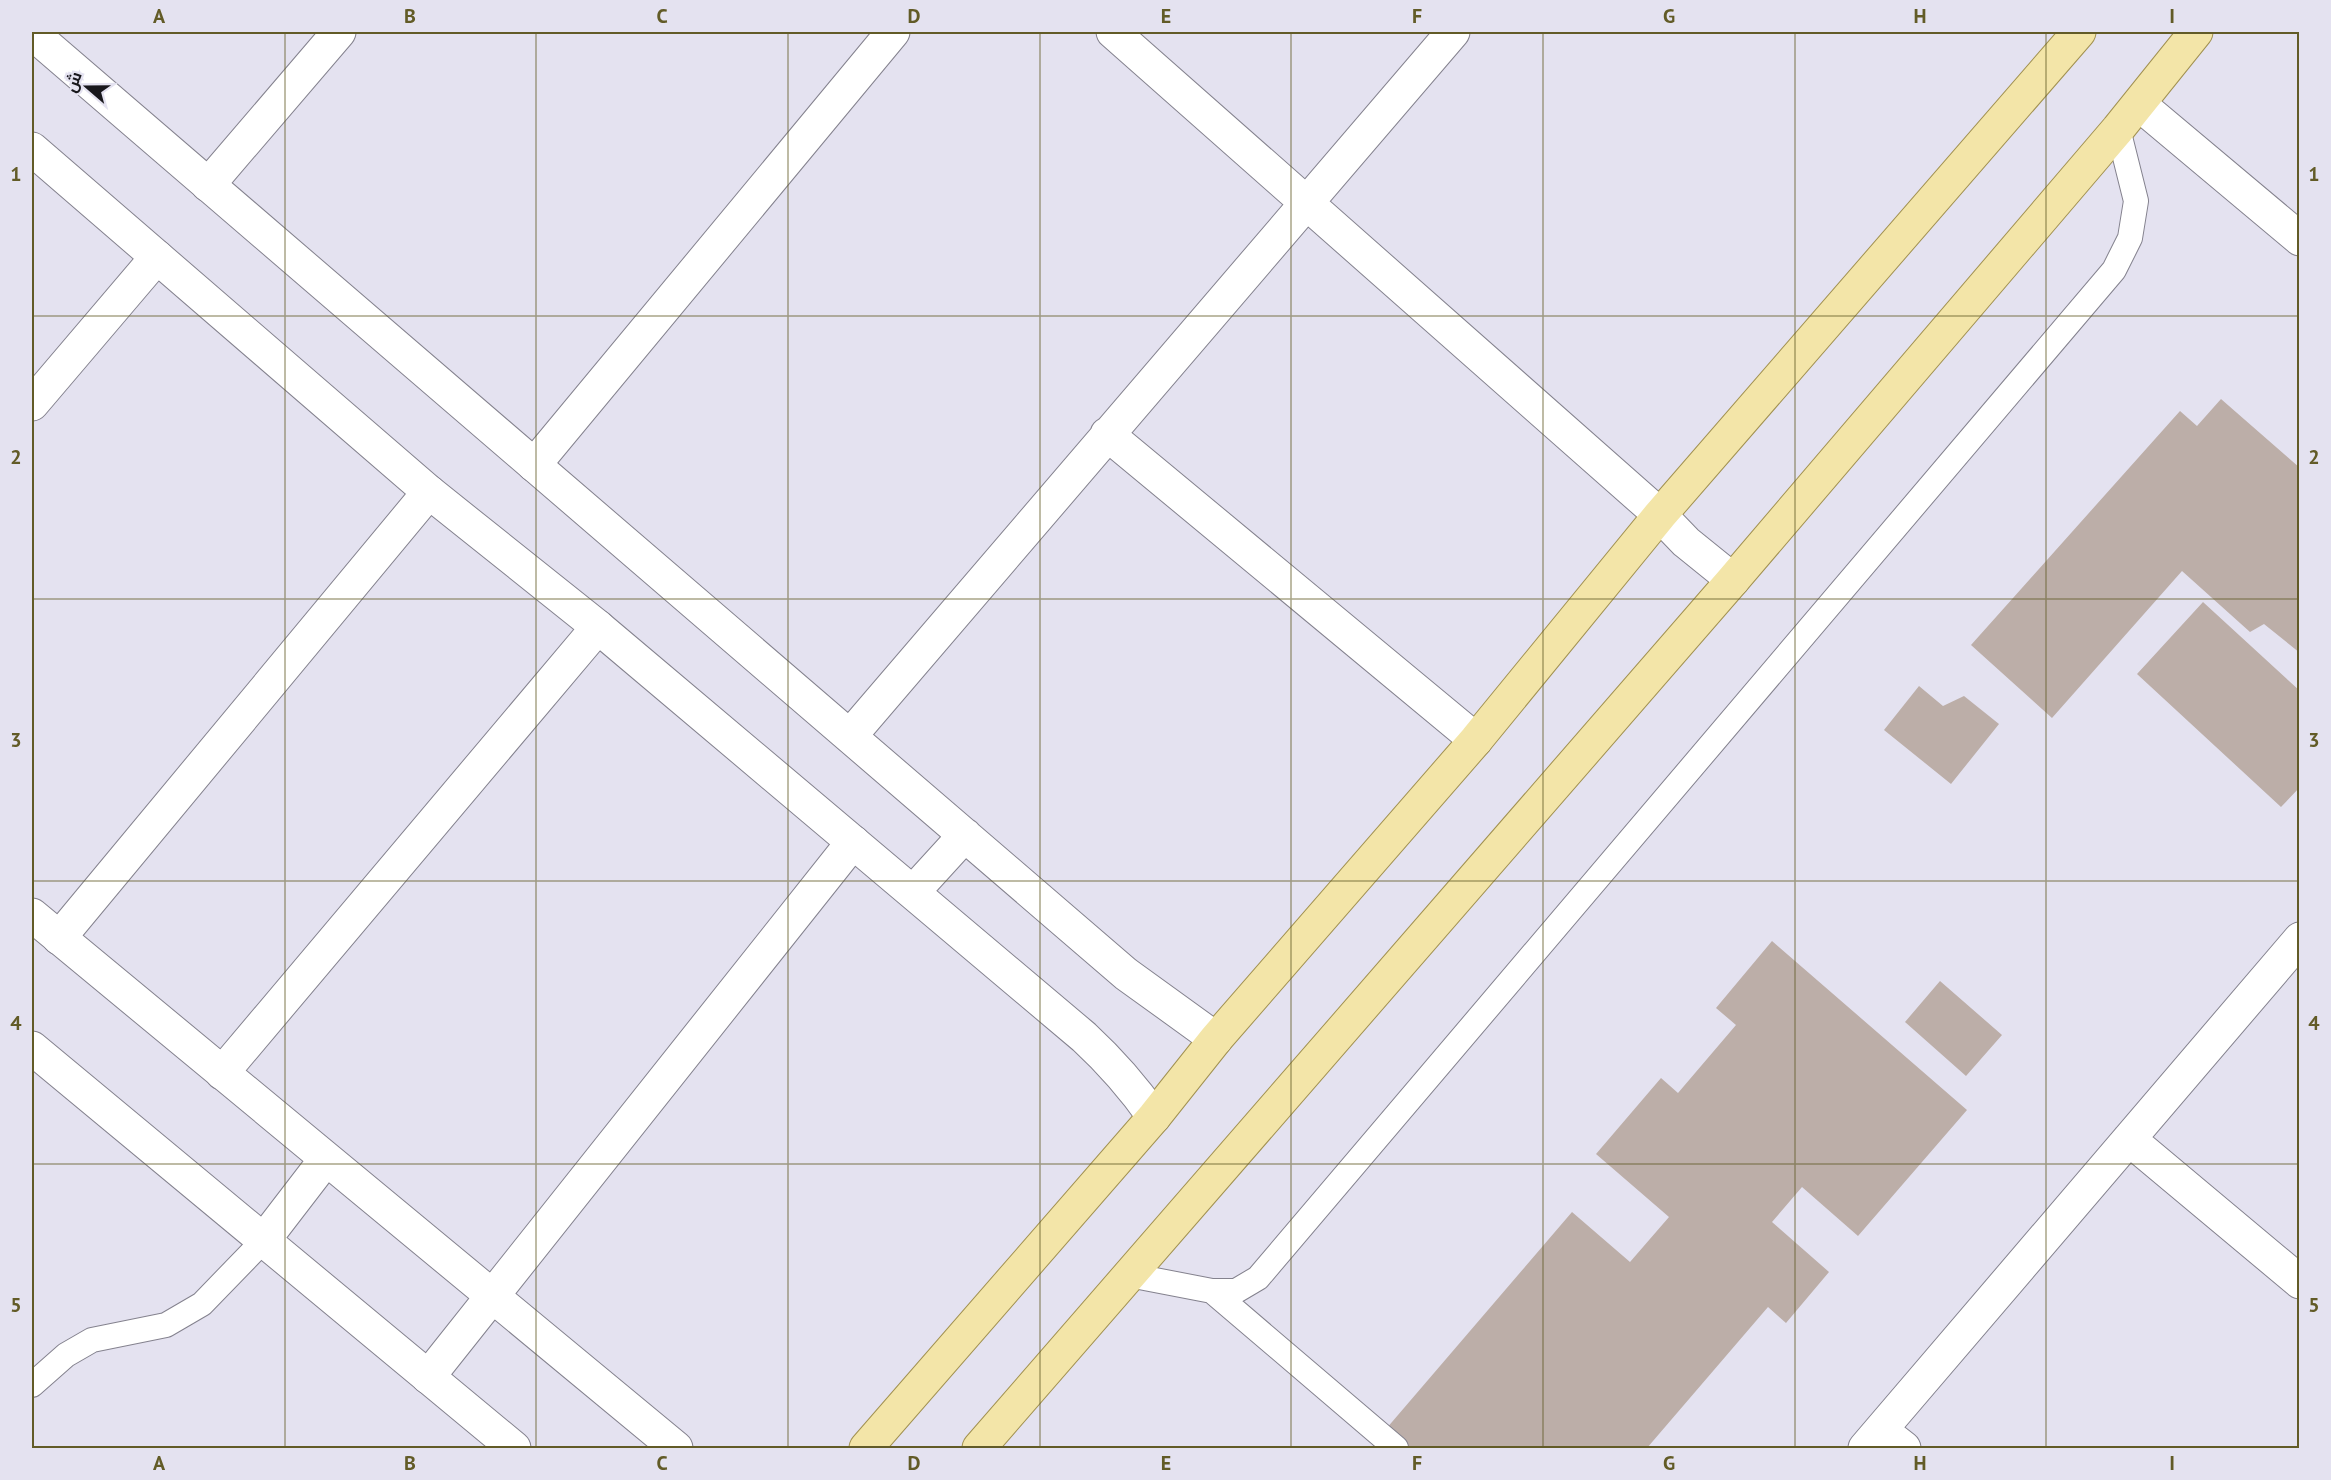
<svg xmlns="http://www.w3.org/2000/svg" width="2331" height="1480" font-family="'PT Sans',Cairo,sans-serif">
  <style>
    .building { fill: #bcaea8 }
    .lines { fill: none; stroke-linecap: round; stroke-linejoin: round }
    .service-casing { stroke: #84828e; stroke-width: 26 }
    .minor-casing { stroke: #84828e; stroke-width: 35 }
    .tertiary-casing { stroke: #84828e; stroke-width: 35 }
    .primary-casing { stroke: #a19151; stroke-width: 35 }
    .service { stroke: #fff; stroke-width: 24 }
    .minor { stroke: #fff; stroke-width: 33 }
    .tertiary { stroke: #fff; stroke-width: 33 }
    .primary { stroke: #f3e5a8; stroke-width: 33 }
    .grid { fill: none; stroke: #625b27; stroke-width: 1.5; stroke-opacity: 0.55 }
    .neatline { fill: none; stroke: #625b27; stroke-width: 2 }
    .grid-label { font-size: 20px; text-anchor: middle; font-weight: bold; fill: #625b27 }
  </style>
  <rect width="100%" height="100%" fill="#e4e2f0"/>
  <path class="building" d="M2221,399L2300,468V653L2264,624L2250,632L2182,571L2052,718L1971,645L2180,411L2197,426Z
    M2203,602L2300,691V787L2281,807L2137,674Z
    M1919,686L1943,706L1964,696L1999,724L1951,784L1884,730Z
    M1772,941L1967,1110L1858,1236L1802,1187L1772,1222L1829,1272L1786,1323L1768,1307L1647,1448H1394L1380,1436L1572,1212L1630,1262L1669,1217L1596,1154L1661,1078L1678,1093L1736,1025L1716,1008Z
    M1940,981L2002,1035L1966,1076L1905,1022Z"/>
  <g class="lines">
    <defs>
      <path id="service" d="M1129,1275L1212,1291H1236L1258,1278L2114,270L2130,238L2136,201L2118,129
        M1212,1291L1396,1448
        M32,1385L66,1355L92,1340L166,1325L202,1304L263,1241"/>
      <path id="minor" d="M1113,32L1660,515L1686,542L1733,580
        M208,185L339,32
        M32,404L157,257
        M1107,434L1476,740
        M534,465L893,32
        M850,736L1453,32
        M59,938L429,492
        M222,1073L598,627
        M2129,1139L2300,1282
        M428,1377L853,842
        M1881,1430L1904,1448
        M1865,1448L2300,939"/>
      <path id="tertiary" d="M32,33L1126,974L1216,1039
        M2139,104L2300,239
        M32,149L429,492L598,627L1084,1037C1111,1062 1133,1087 1154,1117
        M913,892L965,835
        M32,915L676,1448
        M32,1048L514,1448
        M263,1241L326,1159"/>
      <path id="primary" d="M866,1448L1154,1117L1216,1039L1476,740L1660,515L2079,32
        M979,1448L1733,580L2118,129L2196,32"/>
    </defs>
    <use href="#service" class="service-casing"/>
    <use href="#minor" class="minor-casing"/>
    <use href="#tertiary" class="tertiary-casing"/>
    <use href="#primary" class="primary-casing"/>
    <use href="#service" class="service"/>
    <use href="#minor" class="minor"/>
    <use href="#tertiary" class="tertiary"/>
    <use href="#primary" class="primary"/>
  </g>
  <path class="grid" d="M285,32V1448M536,32V1448M788,32V1448M1040,32V1448M1291,32V1448M1543,32V1448M1795,32V1448M2046,32V1448M32,316H2300M32,599H2300M32,881H2300M32,1164H2300"/>
  <rect width="2331" height="1480" fill="none" stroke="#e4e2f0" stroke-width="66"/>
  <g transform="translate(87 87) rotate(290)" stroke="#e4e2f0" stroke-width="4.5" paint-order="stroke">
  <path d="M0-4.5L10 22L0 15L-10 22Z" fill="#18171c"/>
  <text y="-9" font-size="16" font-weight="bold" text-anchor="middle" fill="#18171c">ش</text>
  </g>
  <rect x="33" y="33" width="2265" height="1414" class="neatline"/>
  <g class="grid-label">
    <text x="159" y="23">A</text>
    <text x="410" y="23">B</text>
    <text x="662" y="23">C</text>
    <text x="914" y="23">D</text>
    <text x="1166" y="23">E</text>
    <text x="1417" y="23">F</text>
    <text x="1669" y="23">G</text>
    <text x="1920" y="23">H</text>
    <text x="2172" y="23">I</text>
    <text x="16" y="181">1</text>
    <text x="2314" y="181">1</text>
    <text x="16" y="464">2</text>
    <text x="2314" y="464">2</text>
    <text x="16" y="747">3</text>
    <text x="2314" y="747">3</text>
    <text x="16" y="1030">4</text>
    <text x="2314" y="1030">4</text>
    <text x="16" y="1312">5</text>
    <text x="2314" y="1312">5</text>
    <text x="159" y="1470">A</text>
    <text x="410" y="1470">B</text>
    <text x="662" y="1470">C</text>
    <text x="914" y="1470">D</text>
    <text x="1166" y="1470">E</text>
    <text x="1417" y="1470">F</text>
    <text x="1669" y="1470">G</text>
    <text x="1920" y="1470">H</text>
    <text x="2172" y="1470">I</text>
  </g>
</svg>
